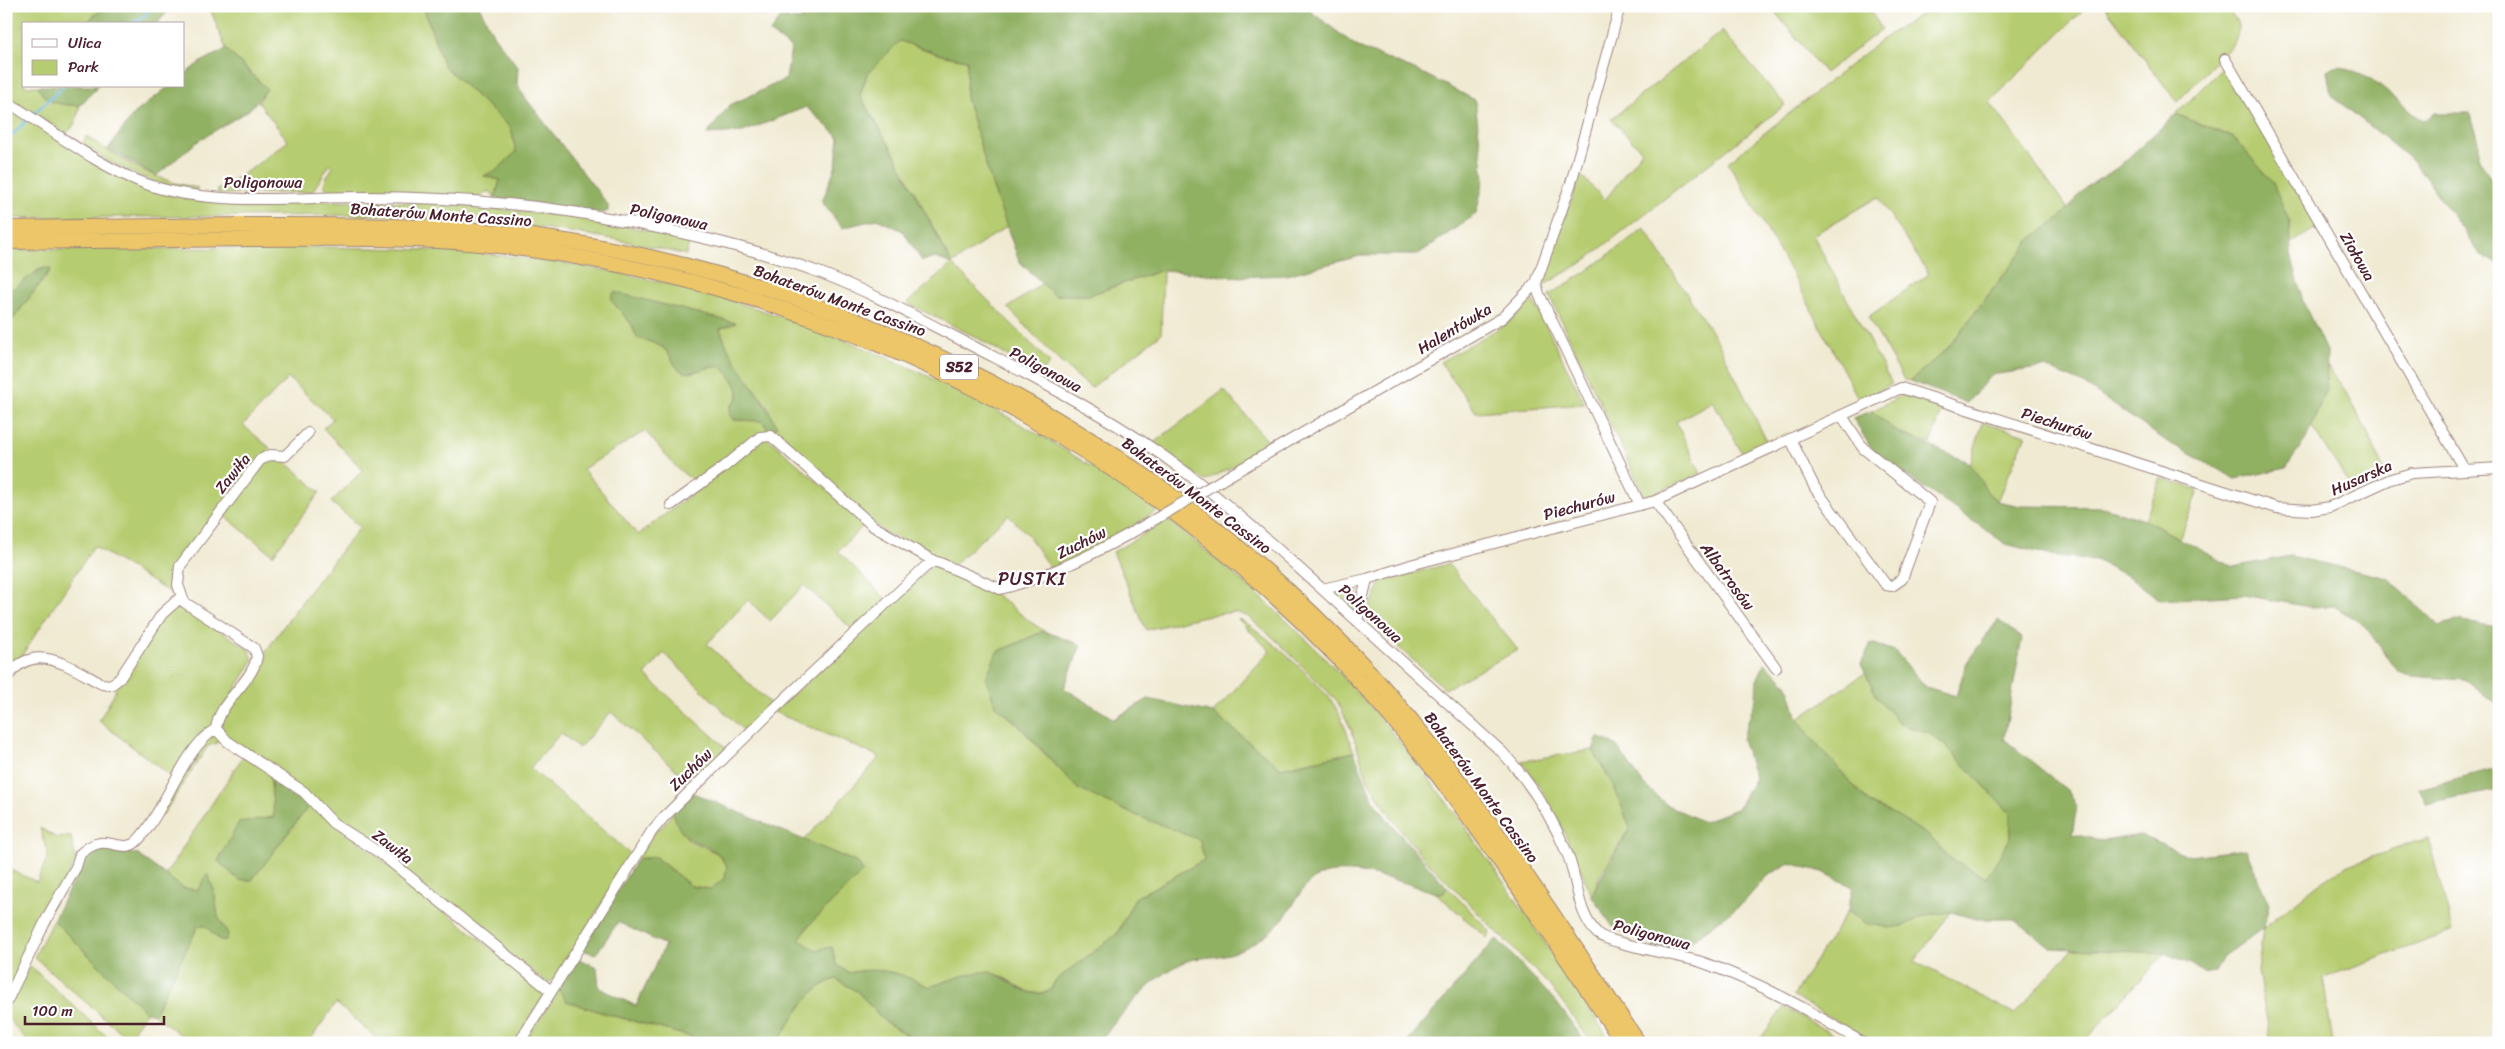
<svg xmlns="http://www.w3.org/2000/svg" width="2505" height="1049" font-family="Sriracha,sans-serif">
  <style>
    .green { fill: #b6cc70; stroke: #80764e; fill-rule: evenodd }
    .forest { fill: #90b062; stroke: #6d6846 }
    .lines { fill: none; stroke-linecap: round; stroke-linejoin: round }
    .stream { stroke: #66b7e1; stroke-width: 2.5 }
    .minor-casing { stroke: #9d847e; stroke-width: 12 }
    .highway-casing { stroke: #9d847e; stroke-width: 16 }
    .minor { stroke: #fff; stroke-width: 10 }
    .highway { stroke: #ecc669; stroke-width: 14 }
    .minor-bridge-casing { stroke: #9d847e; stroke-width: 12; stroke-linecap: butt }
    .minor-bridge { stroke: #fff; stroke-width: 10 }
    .labels { text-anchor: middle; stroke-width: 4.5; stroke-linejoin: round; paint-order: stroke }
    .shield { fill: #fff; stroke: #80626b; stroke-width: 1 }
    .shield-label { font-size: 15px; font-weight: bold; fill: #4a1f2b }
    .street-label { font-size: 16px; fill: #4a1f2b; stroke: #fff }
    .neighbourhood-label { font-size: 18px; letter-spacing: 1px; fill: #4a1f2b; stroke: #fff }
  </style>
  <rect width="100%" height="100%" fill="#fff"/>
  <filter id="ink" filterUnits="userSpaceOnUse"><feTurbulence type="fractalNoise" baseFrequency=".02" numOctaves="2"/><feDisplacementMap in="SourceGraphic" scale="10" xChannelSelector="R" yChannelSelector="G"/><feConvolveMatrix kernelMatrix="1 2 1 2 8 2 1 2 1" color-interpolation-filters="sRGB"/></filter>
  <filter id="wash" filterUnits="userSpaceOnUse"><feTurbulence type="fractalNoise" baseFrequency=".0096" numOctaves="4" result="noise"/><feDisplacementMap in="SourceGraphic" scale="20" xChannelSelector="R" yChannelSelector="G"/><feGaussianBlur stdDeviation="1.12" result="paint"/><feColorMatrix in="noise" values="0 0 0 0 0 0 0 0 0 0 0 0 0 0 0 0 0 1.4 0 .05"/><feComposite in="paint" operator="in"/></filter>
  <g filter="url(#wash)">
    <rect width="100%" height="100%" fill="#f0ead2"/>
    <path class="green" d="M6,6H107L92,17L87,24H24V86H38C45,105 63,105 80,105C77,117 76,128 65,133L6,96Z
      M209,6H423L444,66L511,128L516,152L498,169L485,176L500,180L495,198L491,192H486L479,198L329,192L324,185L326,178L333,167L330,164L312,192L218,194V189L251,169L288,141L258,102L267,89L226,49Z
      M1770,6H1867L1882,29L1825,73Z
      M1935,6H2087L1990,102L2068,209L2001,278L1948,348L1910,381L1904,380L1868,317L1929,274L1878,197L1813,235L1892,384L1859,400L1800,288L1728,162L1888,35Z
      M2104,6H2225C2237,21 2243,24 2234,43L2177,102Z
      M1722,31L1785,105L1583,262L1544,285L1541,279L1581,175L1605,200L1642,151L1611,119Z
      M900,41L945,56L967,60L966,97L993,188L1007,226L952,264L1050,363L1039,375L976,337L907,303L952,264L894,153L860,96L867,74Z
      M2224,66L2318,227L2291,243L2290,223L2234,138L2176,114Z
      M6,106L165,194L187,199L444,203L590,219L690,239L686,255C586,230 485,219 382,215V212L381,215L6,218Z
      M86,136C122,160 155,181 198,188L193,192L151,181L110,162L83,144Z
      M1644,228L1718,342L1768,444L1743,455L1713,401L1676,422L1701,474L1645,497L1549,295L1586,272Z
      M320,247C391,248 461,250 531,259C753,285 976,381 1157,511L1100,546L1051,570L1028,535L1008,515L953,565L884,532L769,433L699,482L696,479L692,480L676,467L645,431L583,469L638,535L766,437L866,523L838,551L887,600L854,631L804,585L770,621L748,600L707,644L773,706L746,733L664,653L645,675L725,747V750L692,784L611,712L579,748L561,733L530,768L632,855L554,980L549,982L544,981L362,838L230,740L221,730C224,707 240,689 253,670C286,621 322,574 360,527L331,502L363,470L323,428L333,419L288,378L243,425L270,448L178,563L174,595L94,546L18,661L6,673V328L51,270L39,269L24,283L6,293V250ZM614,293L735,323L720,328L726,349L770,410L763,421L734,420L730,416V406C747,393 733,380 722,367L711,366L691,373C672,364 679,365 667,352C660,343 647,341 637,338L632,325Z
      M1163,270L1161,334L1091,388L1057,359L1008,308L1042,283L1054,295H1089Z
      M1533,300L1585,404L1476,412L1440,362L1508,323Z
      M2327,366C2354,399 2369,436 2386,475L2354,490L2311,426L2326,389Z
      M1224,390L1272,446L1205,481L1152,444Z
      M1902,395L1943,408L1930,444L1897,432L1872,411Z
      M1983,422L2026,435L1997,501L1988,493L1970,464Z
      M270,458L286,462L320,492L273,555L222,514L262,462Z
      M2161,478L2198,490L2180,539L2145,520Z
      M1168,520C1247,582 1321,648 1386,725C1469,824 1539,935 1612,1043H1592L1549,985L1423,857L1394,821L1368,781L1351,729L1337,701L1277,641L1247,616L1235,612L1204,616L1146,630L1113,552Z
      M1448,564L1518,650L1445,689L1365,617L1382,581Z
      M933,565C953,570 976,580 994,593C1011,605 1026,620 1044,631L997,652L995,705L1016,723L1078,789L1200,840L1204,860L1135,898L1117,934L1055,981L1050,991C1022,1001 1013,975 989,973C969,971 949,982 929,987C903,974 878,966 849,973L798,940L858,863L804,840L880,757L774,712Z
      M1357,587L1359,589L1355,610L1352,611L1333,593Z
      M177,604L249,649L253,660L212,728L174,779L99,721L116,690L115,686L163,615Z
      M1238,619C1259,627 1316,681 1331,700C1342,715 1347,734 1354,752L1281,768L1213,713L1270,651Z
      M1865,673L1877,697L1901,725L1928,732L1950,750L2010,813L2011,837L1986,878L1951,859L1929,836L1891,813L1869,803L1811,737L1798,719Z
      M216,735L220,739L217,743L208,746L162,816L159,814L202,742Z
      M1593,750L1615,789L1630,828L1600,875L1592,896C1571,848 1554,802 1521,761Z
      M244,755L270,772L274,817L218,861L239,880H252L311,803L544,991L543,997L514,1043H372L375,1037L336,1003L308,1043H191L154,1014L198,926H206L219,940H226L228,934L218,917L214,890L207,875L198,890L183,888L165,875Z
      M673,812L688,840L717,853L727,866L725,878L711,889L691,886L655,857L637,859L655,831L663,826Z
      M40,828L57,838L71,836L76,859L6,998V868L37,882L48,856Z
      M2428,838L2453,931L2323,978L2333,1043H2271L2258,971L2263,928L2318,884L2348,865Z
      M1446,886L1488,929L1490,933L1487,938L1436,893L1444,892Z
      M1848,910L1864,923L1903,926L1925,915L1951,912L1914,961L2015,1014L2072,949L2165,953L2083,1043H1875L1793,996Z
      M53,920L146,1012L128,1039L34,957Z
      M30,966L114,1043H29L6,1016V1009Z
      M836,979L858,992L884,1021L911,1038L925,1043H777C792,1021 809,986 836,979Z
      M557,987L600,1012L714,1043H523C530,1031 556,998 557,987Z
      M1784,1007L1848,1043H1757Z"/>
    <path class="forest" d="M107,6H172L157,24H87L92,17Z
      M423,6H479L494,36L518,67L517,83L524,96L608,205V211L603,213L495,198L500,180L484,176L498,169L516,152L511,128L444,66Z
      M806,6H1304L1356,46L1424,74L1475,100L1484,179L1476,214L1417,255H1364L1286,275L1234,277L1163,270L1089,295H1054L1019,261L993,188L966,97L967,60L945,56L900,41L867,74L860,96L894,153L952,264L936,258L922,261L903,231L877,219L842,228L822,202L836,165L839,137L806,107L743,132L707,134L730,105L786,79L791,48L770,33L780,18L801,20Z
      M226,49L267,89L249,110L198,141L156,176L108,149L134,114L169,86H184V75L199,63Z
      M2339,66L2371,79L2423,121L2435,113H2470L2479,141V158L2499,195V265L2480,254L2415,163L2331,95L2327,70Z
      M38,86H99L80,105C63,105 45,105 38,86Z
      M2176,114L2234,138L2273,183L2290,223L2291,254L2303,302L2327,353L2326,389L2306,439L2286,468L2236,479L2166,441L2082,383L2045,367L1991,375L1967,403L1910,381L1948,348L2032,238L2062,216L2086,187L2117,168Z
      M45,268L51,269L6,328V293C16,288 38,269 45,268Z
      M614,292L736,323L720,329C732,366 762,392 777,427L769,433L763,421L734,420L730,416L731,406C747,393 733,380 722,367C708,365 693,375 683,372C674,368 672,357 666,350C658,343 647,341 637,338L632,325L611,300Z
      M1872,411L1897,432L1970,463L1988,493L1997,501L2020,506L2103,507L2145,520L2233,567L2290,556L2388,578L2439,626L2455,621L2499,627V707L2464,680L2411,676L2398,672L2365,626L2334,606L2310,607L2243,595L2160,600L2131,578L2096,560L2049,555L2006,544L1874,453L1853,418Z
      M1998,620L2022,638L2004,739L2068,791L2077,806L2072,834L2104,841L2140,835L2190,856L2246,849L2269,905L2263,928L2223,957L2215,971L2204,973L2193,965L2165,953L2052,948L2014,919H1976L1951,912L1925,915L1903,926L1889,928L1864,923L1848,910L1853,887L1823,872L1789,863L1766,877L1743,903L1678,951L1650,944L1613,927L1592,896C1602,872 1618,851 1630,828L1615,789L1593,750L1598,737L1616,745L1643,784L1667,805L1704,822L1738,808L1755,778L1742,739L1756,699L1757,680L1765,663L1788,685L1798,719L1811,737L1869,803L1891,813L1929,836L1951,859L1986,878L2011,837L2010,813L1950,750L1928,732L1901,725L1877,697L1861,664L1871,643L1895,651L1926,687L1956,696L1967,662Z
      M1044,631L1081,645L1064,688L1114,719L1148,699L1213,713L1281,768L1354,752L1373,800L1391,824L1446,886L1445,892L1436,893C1406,883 1360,867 1328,873C1306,878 1300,895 1289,911C1284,919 1275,927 1268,933C1256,943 1239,952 1224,955C1212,958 1198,957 1187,961C1150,977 1123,1013 1098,1043H925L911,1038L884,1021L858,992L836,979C809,986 792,1021 777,1043H714L600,1012L566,1001L557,987L574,961L579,959L597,967L599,988L636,1006L665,945L618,922L596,954L585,951L584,947L637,859L655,857L691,886L711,889L725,878L727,866C724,862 721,856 717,853C695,837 682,846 673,812L691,792L858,863L863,872L808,926L799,940L816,950L832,947L836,964L849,973C880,966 902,973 929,987C946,982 976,968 993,973C1015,981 1024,1000 1050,991L1055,981L1117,934L1135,898L1204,860L1200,840L1130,813L1078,789L1017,723L995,705L986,678L997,652Z
      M2499,767V790L2427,804L2419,789Z
      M270,772L311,803L252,880H239L218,861L239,822L274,817Z
      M98,849L137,854L183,888L198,890L207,874L214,890L218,917L228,934L226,940H219L206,926H198L154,1014L146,1012L53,920L85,859Z
      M1495,940L1499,941L1557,1003L1586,1043H1406Z"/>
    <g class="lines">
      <path class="stream" d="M131,24L146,15L147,6
        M32,115L64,86
        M6,141L28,119"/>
    </g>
  </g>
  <g filter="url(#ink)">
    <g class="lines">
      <defs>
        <path id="minor" d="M2225,59L2464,469
          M6,101C52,130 101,169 152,186C213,206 299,197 363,197C450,197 539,204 624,221C690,234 757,249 821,273C881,296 938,329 996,358C1061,392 1126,427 1184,471C1225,502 1263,536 1301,570C1368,630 1435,691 1502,752C1530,782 1551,815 1567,853C1578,878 1576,914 1598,934C1610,944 1684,956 1704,963C1761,983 1812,1012 1863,1043
          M1536,283L1539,294L1640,505
          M308,433L285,456L270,455L260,460L180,566L178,585L184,602L254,648L257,656C253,683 219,700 216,729L227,741L304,792L333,823L380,853L551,991
          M1791,440L1815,488L1886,585L1892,586L1902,579L1930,502L1863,448L1842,416
          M1232,474L1502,318L1536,283L1571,183L1620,6
          M1655,501L1776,668
          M671,505L724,467L760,437L771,436L873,526L934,561
          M1322,589L1367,579L1414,564L1655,501L1901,388L2277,508L2312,510L2330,507L2391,479L2412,473L2499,468
          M1357,621L1367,579
          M6,679C33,638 71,668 102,684L111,685L120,678L162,614L181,597
          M6,1003L48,916L76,867L80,854C86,849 92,844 100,843C112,841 127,852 137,841C164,814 184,746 216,729
          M519,1043L652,831L664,817L775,708L925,567L934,561L940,563L1000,589C1053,576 1099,551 1147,524"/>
        <path id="highway" d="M6,228C85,227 163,226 241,225C320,225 398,224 476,230C813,259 1140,422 1369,671C1472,784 1553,916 1639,1043
          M6,242C90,241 174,240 258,239C332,239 407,237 480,244C835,279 1171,452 1399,727C1481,826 1550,936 1623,1043"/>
      </defs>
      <use href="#minor" class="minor-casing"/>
      <use href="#highway" class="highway-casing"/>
      <use href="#minor" class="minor"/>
      <use href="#highway" class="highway"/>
      <defs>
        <path id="minor-bridge" d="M1147,524L1232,474"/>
      </defs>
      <use href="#minor-bridge" class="minor-bridge-casing"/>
      <use href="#minor-bridge" class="minor-bridge"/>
    </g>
  </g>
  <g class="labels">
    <rect class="shield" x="940" y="354.5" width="38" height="25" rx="4"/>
    <g class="shield-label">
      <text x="959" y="372">S52</text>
    </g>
    <g class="street-label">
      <text x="263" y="188">Poligonowa</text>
      <text transform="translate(441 214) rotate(4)" y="6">Bohaterów Monte Cassino</text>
      <text transform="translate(669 216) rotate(12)" y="6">Poligonowa</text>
      <text transform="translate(2358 256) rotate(60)" y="6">Ziołowa</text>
      <text transform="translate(840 300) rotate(20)" y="6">Bohaterów Monte Cassino</text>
      <text transform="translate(1454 328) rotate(-31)" y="6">Halentówka</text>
      <text transform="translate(1046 369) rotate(28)" y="6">Poligonowa</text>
      <text transform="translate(2057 423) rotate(18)" y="6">Piechurów</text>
      <text transform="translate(232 473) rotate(-51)" y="6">Zawiła</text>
      <text transform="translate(2361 477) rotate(-24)" y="6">Husarska</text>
      <text transform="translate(1197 495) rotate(37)" y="6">Bohaterów Monte Cassino</text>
      <text transform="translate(1579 505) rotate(-15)" y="6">Piechurów</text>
      <text transform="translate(1081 542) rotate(-26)" y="6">Zuchów</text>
      <text transform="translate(1728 576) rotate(54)" y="6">Albatrosów</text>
      <text transform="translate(1371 613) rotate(42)" y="6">Poligonowa</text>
      <text transform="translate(690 769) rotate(-44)" y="6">Zuchów</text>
      <text transform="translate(1482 787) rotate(54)" y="6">Bohaterów Monte Cassino</text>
      <text transform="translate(393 846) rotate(37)" y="6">Zawiła</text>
      <text transform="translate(1652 934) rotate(15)" y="6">Poligonowa</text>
    </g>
    <g class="neighbourhood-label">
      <text x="1032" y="585">PUSTKI</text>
    </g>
  </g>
  <rect width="2505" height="1049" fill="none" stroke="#fff" stroke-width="25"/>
  <rect x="22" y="22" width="162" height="65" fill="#ffffff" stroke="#b7a5aa"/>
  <rect x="32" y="39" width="25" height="8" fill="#ffffff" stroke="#b7a5aa"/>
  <text x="68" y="48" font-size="15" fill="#4a1f2b">Ulica</text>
  <rect x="32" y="60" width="25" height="15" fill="#b6cc70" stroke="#b7a5aa"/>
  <text x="68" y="72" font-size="15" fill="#4a1f2b">Park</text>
  <path d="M25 1016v8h139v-8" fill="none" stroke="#4a1f2b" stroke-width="2.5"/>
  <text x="32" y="1016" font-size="15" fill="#4a1f2b" stroke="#ffffff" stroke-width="4" paint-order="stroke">100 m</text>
</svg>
